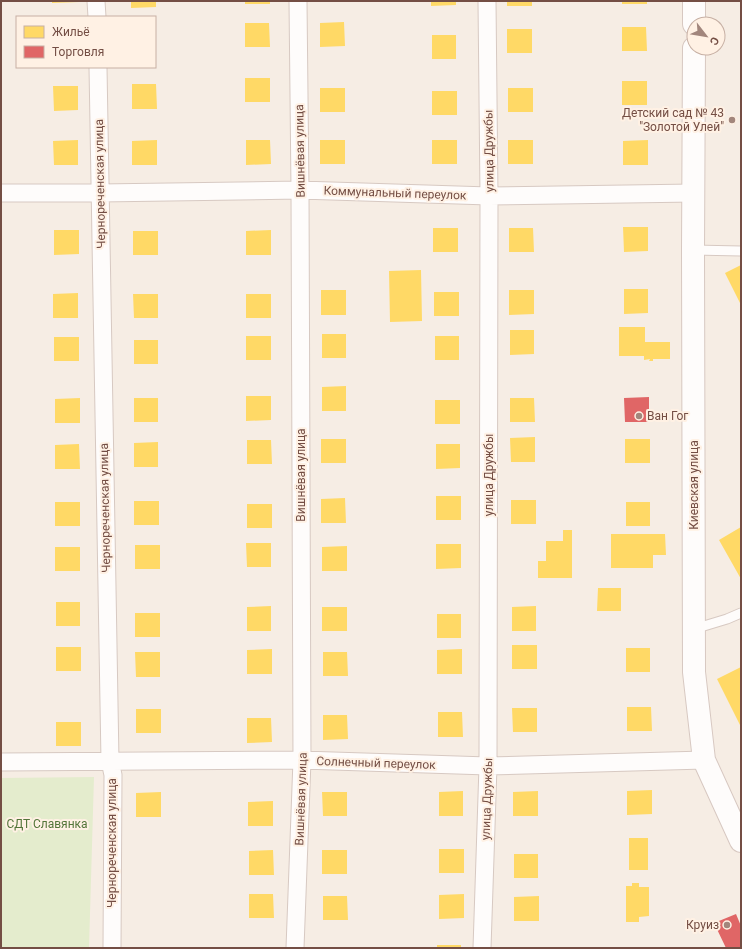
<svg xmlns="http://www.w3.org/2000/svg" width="742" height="949" font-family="Roboto,sans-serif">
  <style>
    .green { fill: #e4eccd }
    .homes { fill: #ffd966 }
    .shops { fill: #e06666 }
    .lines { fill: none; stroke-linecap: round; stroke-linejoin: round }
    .lane-casing { stroke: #d7c9c2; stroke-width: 11 }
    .street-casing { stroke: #d7c9c2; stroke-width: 19 }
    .secondary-casing { stroke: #d7c8c1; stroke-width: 24 }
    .lane { stroke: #fefcfb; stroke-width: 9 }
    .street { stroke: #fefcfb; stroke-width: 17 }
    .secondary { stroke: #fefcfb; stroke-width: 22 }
    .poi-dot { fill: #a2867c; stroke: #fff1e4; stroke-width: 1.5 }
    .labels { text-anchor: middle; stroke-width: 4; stroke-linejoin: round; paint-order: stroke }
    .poi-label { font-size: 12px; fill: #744e44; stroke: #fff1e4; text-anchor: end }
    .street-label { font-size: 12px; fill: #744e44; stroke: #fff1e4 }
    .park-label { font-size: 12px; fill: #537539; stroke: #fff1e4 }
  </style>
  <rect width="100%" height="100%" fill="#f6ede4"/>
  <path class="green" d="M94,777L89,948H1V778Z"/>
  <path class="homes" d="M52,1H79V2L52,3Z
    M131,1H156V7L131,8Z
    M245,1H270V4H245Z
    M431,1H456V5L431,6Z
    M507,1H532V6H507Z
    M622,1H647V4H622Z
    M344,22L345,46L320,47V23Z
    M245,23H269L270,47H245Z
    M622,27H646L647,51H622Z
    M507,29H532V53H507Z
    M432,35H456V59H432Z
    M245,78H270V102H245Z
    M622,81H647V105H622Z
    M132,84H156L157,109H132Z
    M53,86H78V110L54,111Z
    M320,88H345V112H320Z
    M508,88H533V112H508Z
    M432,91H457V115H432Z
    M78,140V165H54L53,141Z
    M157,140V165H132V141Z
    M246,140H270L271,164L246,165Z
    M320,140H345V164H320Z
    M432,140H457V164H432Z
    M508,140H533V164H508Z
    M648,140V165H623V141Z
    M623,227H648V251L624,252Z
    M433,228H458V252H433Z
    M509,228H533L534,252H509Z
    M54,230H79V254L54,255Z
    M271,230V255H246V231Z
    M133,231H158V255H133Z
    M741,265V305L725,273Z
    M421,270L422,321L390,322L389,271Z
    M624,289H648V313L624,314Z
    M321,290H346V315H321Z
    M509,290H534V314L509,315Z
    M434,292H459V316H434Z
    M78,293V318H53V294Z
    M133,294H158V318H134Z
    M246,294H271V318H246Z
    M619,327H645V342H670V359H653V361H649L650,359L644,360V356H619Z
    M510,330H534V354L510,355Z
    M322,334H346V358H322Z
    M246,336H271V360H246Z
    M435,336H459V360H435Z
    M54,337H79V361H54Z
    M134,340H158V364H134Z
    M346,386V411H322V387Z
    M246,396H271V420L246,421Z
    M80,398V423H55V399Z
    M134,398H158V422H134Z
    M510,398H534L535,422H510Z
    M435,400H460V424H435Z
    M535,437V462H511L510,438Z
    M321,439H346V463H321Z
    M625,439H650V463H625Z
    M247,440H271L272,464H247Z
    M158,442V467H134V443Z
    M79,444L80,469H55V445Z
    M436,444H460V468L436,469Z
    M436,496H461V520H436Z
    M345,498L346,523H321V499Z
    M511,500H536V524H511Z
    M134,501H159V525H134Z
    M55,502H80V526H55Z
    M626,502H650V526H626Z
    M247,504H272V528H247Z
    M741,527V579L719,540Z
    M563,530H572V578H538V561H546V541H563Z
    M611,534H665L666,555H653V568H611Z
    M246,543H271V567H247Z
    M436,544H461V568L436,569Z
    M135,545H160V569H135Z
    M347,546V571H322V547Z
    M55,547H80V571H55Z
    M598,588H621V611H597Z
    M56,602H80V626H56Z
    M271,606V631H247V607Z
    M536,606V631H512V607Z
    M322,607H347V631H322Z
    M135,613H160V637H135Z
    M437,614H461V638H437Z
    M512,645H537V669H512Z
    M56,647H81V671H56Z
    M626,648H650V672H626Z
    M272,649V674H247V650Z
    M462,649V674H437V650Z
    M135,652H160V677H136Z
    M323,652H347L348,676H323Z
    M741,667V727L717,679Z
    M627,707H651L652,731H627Z
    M512,708H537V732H513Z
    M136,709H161V733H136Z
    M438,712H462L463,737H438Z
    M323,715H347L348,739L323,740Z
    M247,718H271L272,742L247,743Z
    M56,722H81V746H56Z
    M652,790V814L627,815V791Z
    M463,791V816H439V792Z
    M538,791V816H513V792Z
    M161,792V817H136V793Z
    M322,792H347V816H323Z
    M273,801V826H248V802Z
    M629,838H648V870H629Z
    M439,849H464V873H439Z
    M273,850L274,875H249V851Z
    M322,850H347V874H322Z
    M514,854H538V878H514Z
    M632,883H639V887H649V916L639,917V922H626V886H632Z
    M249,894H273L274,918H249Z
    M464,894V918L439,919V895Z
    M323,896H347L348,920H323Z
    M539,896V921H514V897Z
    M437,945H461V948H437Z"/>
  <path class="shops" d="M649,397V422H625L624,398Z
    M736,914L741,926V948H726L714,923Z"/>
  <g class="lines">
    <defs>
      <path id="lane" d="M693,250L741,251
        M694,629L727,619L741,613"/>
      <path id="street" d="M96,1L97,17
        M98,67L110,761L113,775L112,948
        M1,193H100L300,190L489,196L694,193
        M1,762L302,760L488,766L704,760
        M295,948L302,760L300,190L298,1
        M482,948L488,766L489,196L487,1"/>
      <path id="secondary" d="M694,24V1
        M694,48L693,250L694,672L704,760L741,841"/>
    </defs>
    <use href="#lane" class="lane-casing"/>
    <use href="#street" class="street-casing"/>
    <use href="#secondary" class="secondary-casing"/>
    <use href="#lane" class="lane"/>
    <use href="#street" class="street"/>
    <use href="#secondary" class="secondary"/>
  </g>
  <g class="poi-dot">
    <circle cx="732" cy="120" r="4"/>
    <circle cx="639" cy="416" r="4"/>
    <circle cx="727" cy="925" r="4"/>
  </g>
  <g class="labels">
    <g class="poi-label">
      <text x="724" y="117">Детский сад № 43<tspan x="724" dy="14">"Золотой Улей"</tspan></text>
      <text x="647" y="420" text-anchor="start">Ван Гог</text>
      <text x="719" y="929">Круиз</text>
    </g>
    <g class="street-label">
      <text transform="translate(300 151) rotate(-91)" y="4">Вишнёвая улица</text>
      <text transform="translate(489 151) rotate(-91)" y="4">улица Дружбы</text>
      <text transform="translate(100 184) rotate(-91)" y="4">Чернореченская улица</text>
      <text transform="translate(395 193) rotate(2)" y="4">Коммунальный переулок</text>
      <text transform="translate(301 475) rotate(-90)" y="4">Вишнёвая улица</text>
      <text transform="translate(489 475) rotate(-90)" y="4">улица Дружбы</text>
      <text transform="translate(694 485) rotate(-90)" y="4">Киевская улица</text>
      <text transform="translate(105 508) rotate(-91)" y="4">Чернореченская улица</text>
      <text transform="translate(376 763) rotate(2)" y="4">Солнечный переулок</text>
      <text transform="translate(301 799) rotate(-88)" y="4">Вишнёвая улица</text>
      <text transform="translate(487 799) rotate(-88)" y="4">улица Дружбы</text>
      <text transform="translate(112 843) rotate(-90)" y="4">Чернореченская улица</text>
    </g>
    <g class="park-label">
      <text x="47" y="828">СДТ Славянка</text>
    </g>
  </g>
  <rect width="742" height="949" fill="none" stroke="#744e44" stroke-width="4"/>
  <rect x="16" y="16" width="140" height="52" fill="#fff1e4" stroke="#c7b0a4"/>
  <rect x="24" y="26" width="20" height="12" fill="#ffd966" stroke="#c7b0a4"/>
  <text x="52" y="36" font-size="12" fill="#744e44">Жильё</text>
  <rect x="24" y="46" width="20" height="12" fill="#e06666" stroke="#c7b0a4"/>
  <text x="52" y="56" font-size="12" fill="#744e44">Торговля</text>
  <g transform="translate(706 36) rotate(121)"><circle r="19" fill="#fff1e4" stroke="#c7b0a4"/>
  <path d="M0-3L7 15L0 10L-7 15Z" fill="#a2867c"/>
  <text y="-6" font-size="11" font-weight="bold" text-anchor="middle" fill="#744e44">С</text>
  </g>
</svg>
